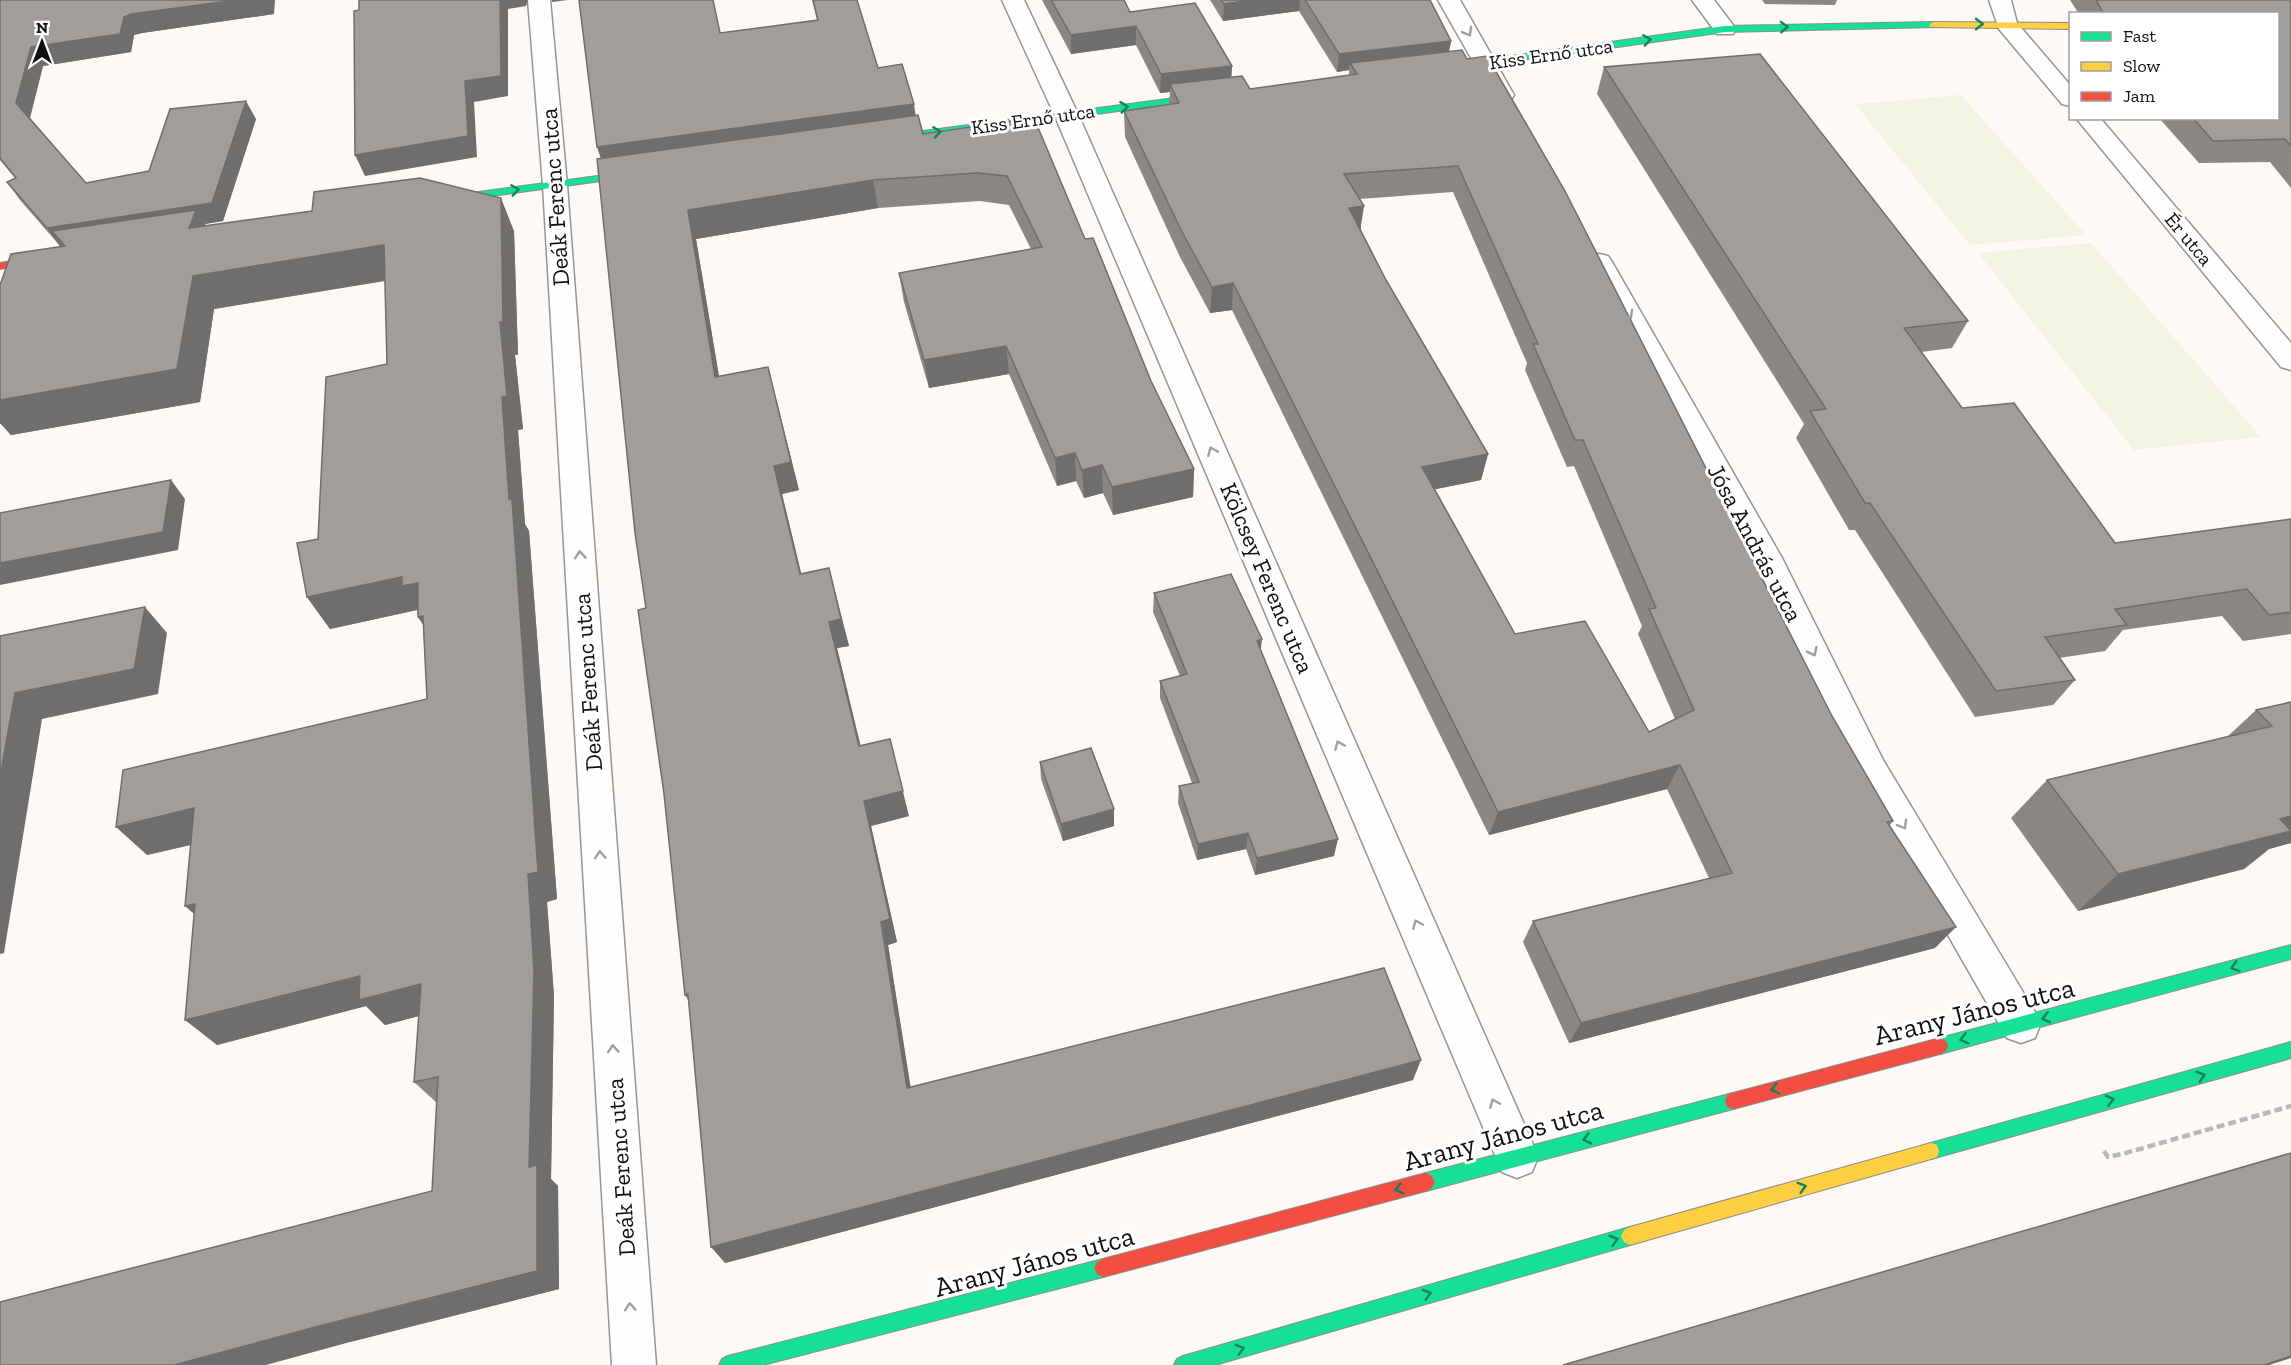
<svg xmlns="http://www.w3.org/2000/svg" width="2291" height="1365" font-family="'Zilla Slab',serif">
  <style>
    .pitch { fill: #f2f4e1 }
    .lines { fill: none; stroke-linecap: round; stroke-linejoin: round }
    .street-casing { stroke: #969594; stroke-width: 3 }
    .fast-casing { stroke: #8d8c8a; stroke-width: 2 }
    .slow-casing { stroke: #8d8c8a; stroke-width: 2 }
    .jam-casing { stroke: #8d8c8a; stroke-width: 2 }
    .path { stroke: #b9b8b8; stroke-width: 4.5; stroke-dasharray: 8 4; stroke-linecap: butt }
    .street { fill: #fffefe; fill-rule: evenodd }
    .fast { fill: #16e098; fill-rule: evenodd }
    .slow { fill: #ffcf43; fill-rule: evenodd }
    .jam { fill: #f24e42; fill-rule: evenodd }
    .wall { fill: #8a8785; fill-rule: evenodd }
    .shaded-wall { fill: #706e6c }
    .building { fill: #a09d9b; stroke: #706e6c; stroke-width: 1.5; fill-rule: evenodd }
    .oneway { stroke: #13825b }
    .oneway2 { stroke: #9f9f9f }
    .labels { text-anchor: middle; stroke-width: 6; stroke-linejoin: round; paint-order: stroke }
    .far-street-label { font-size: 20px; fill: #101010; stroke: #fff }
    .street-label { font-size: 24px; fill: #101010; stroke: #fff }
    .near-street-label { font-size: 28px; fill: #101010; stroke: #fff }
  </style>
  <rect width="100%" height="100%" fill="#fcf9f6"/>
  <path class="pitch" d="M1961,95L2086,235L1970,245L1855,104Z
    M2091,243L2261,437L2134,450L1978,253Z"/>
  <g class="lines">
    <defs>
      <path id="street" d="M528,0H550L567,185L656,1365H612L543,185Z
        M1002,0H1024L1078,114L1532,1142L1538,1157L1532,1172L1517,1178L1502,1172L1054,114Z
        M1438,0H1460L1514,95L1511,100H1495Z
        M1692,0H1714L1736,29L1733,34H1717Z
        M1989,0H2011L2017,23L2070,85V106L2062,104L1999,29Z
        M2076,118H2100L2291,343V370L2281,367Z
        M1599,254L1608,256L1612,262L1782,558L1883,760L2035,1012L2040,1025L2035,1038L2021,1043L2007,1038L1859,780L1752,558L1586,262L1590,256Z"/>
      <path id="fast" d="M1933,22L1937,25L1936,27L1725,32L1446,71L1441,68L1446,65L1725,26Z
        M1213,93L1218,96L1216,98L878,143L873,140L878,137Z
        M642,170L645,171V175L441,203L436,200L441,197Z
        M2291,945V959L1940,1054L1934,1051L1932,1046L1934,1041L1940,1038Z
        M2291,1042V1058L1931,1159L1925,1157L1923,1151L1925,1145L1931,1143Z
        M1733,1093L1739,1095L1741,1101L1739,1107L1733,1109L1426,1191L1420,1188L1417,1182L1420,1176L1426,1173Z
        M1630,1227L1636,1230L1639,1236L1636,1242L1630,1245L1215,1365H1174L1177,1359L1183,1356Z
        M1103,1259L1109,1262L1112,1268L1109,1274L1103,1277L763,1365H719L722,1359L728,1356Z"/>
      <path id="slow" d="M1933,22L2070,23V29L1930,27L1929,25Z
        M1931,1143L1937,1145L1939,1151L1937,1157L1931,1159L1630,1245L1624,1242L1621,1236L1624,1230L1630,1227Z"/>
      <path id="jam" d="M52,254L56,255V259L0,269V263Z
        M1940,1038L1946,1041L1948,1046L1946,1051L1940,1054L1733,1109L1727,1107L1725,1101L1727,1095L1733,1093Z
        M1426,1173L1432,1176L1435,1182L1432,1188L1426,1191L1103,1277L1097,1274L1094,1268L1097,1262L1103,1259Z"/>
    </defs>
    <use href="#street" class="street-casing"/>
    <use href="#fast" class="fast-casing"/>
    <use href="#slow" class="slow-casing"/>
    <use href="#jam" class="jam-casing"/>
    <path class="path" d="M2104,1151L2108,1157L2122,1154L2291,1106"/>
    <use href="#street" class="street"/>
    <use href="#fast" class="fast"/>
    <use href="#slow" class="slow"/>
    <use href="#jam" class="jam"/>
  </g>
  <path class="wall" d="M0,0L274,14L142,33L134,35L131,52L43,66L30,118L86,183L149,171L256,119L223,221L205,224L206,226L514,231L518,355H515L523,429L518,430L525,524L529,531L557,899L547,902L554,996L551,1179L558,1186L559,1289L350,1342L432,1191L437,1103L414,1082L419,1016L385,1025L366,1006L217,1045L194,914L191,845L147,855L427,699L423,624L418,617L417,610L330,629L307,597L318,539L387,364L385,281L214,309L200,402L11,435L1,424L60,246L20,200L7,182L15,178L0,160Z
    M812,0H857L878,68L915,115L923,134L1034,118L1085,239L1151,381L1194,469L1193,497L1113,515L1103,493L1084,498L1076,481L1057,486L1009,374L929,388L904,302L899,273L1031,249L1009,205L980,201L878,208L696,239L719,377L768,367L799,490L782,494L801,574L829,568L849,646L837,648L860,746L909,816L871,826L897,942L888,945L910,1087L1413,1080L725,1263L688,1000L685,995L601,158L721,33L817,20Z
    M1042,0H1124L1130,12L1232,66L1231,77L1250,89L1349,75V70L1337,72L1299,11L1223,21L1210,0H1430L1451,41L1449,51L1832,716L1893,821L1889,826L1935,948L1569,1043L1523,942L1533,921L1709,878L1667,789L1489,835L1232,310L1210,313L1180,257L1125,137L1124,111L1169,104L1170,92L1160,93L1136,45L1071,54ZM1453,192L1527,363L1525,370L1567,467L1574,466L1642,626L1638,634L1675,719L1649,732L1515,634L1435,489L1481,480L1488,454L1386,280L1361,230L1360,199Z
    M1762,0H1837L1835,5L1765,4Z
    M2070,0H2291V188L2270,162L2199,163L2159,118H2277V14H2079Z
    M1604,67L1968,321L1952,348L1921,352L1962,408L2115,543L2291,519V634L2243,641L2222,616L2123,630L2105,651L2059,658L2075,680L2053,705L1975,717L1855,530H1849L1796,438L1804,424L1597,94Z
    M1154,593L1261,650L1334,856L1255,875L1246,849L1197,860L1178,803L1179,786L1192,783L1160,698V681L1180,676L1153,612Z
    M2291,702V843L2269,849L2244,869L2078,911L2011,818L2047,780L2227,737L2256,710Z
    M1040,762L1114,809V826L1063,841L1041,779Z"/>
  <path class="shaded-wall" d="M236,0H275L274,14L142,33L134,35L131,52L43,66L29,121L16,103L31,47L131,14Z
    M500,0H528L526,6L508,9V96L474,102L477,157L365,176L355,155Z
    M552,0H568L552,2Z
    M1252,0H1300L1299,11L1223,21L1224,4Z
    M1136,26V45L1071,54V35Z
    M1451,41L1448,58L1350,63L1349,70L1337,72L1339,54Z
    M1232,66L1231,85L1170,84V92L1160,93L1161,74Z
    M246,101L256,119L223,221L205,224L216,243L189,228L52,231L63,246H60L47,228L212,203Z
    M914,104L917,125L604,168L597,147Z
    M873,180L878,208L696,239L724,406L715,377L688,210Z
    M501,198L514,231L518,355H515L523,429L518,430L525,524L529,531L557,899L547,902L554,996L551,1179L558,1186L559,1289L350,1342L266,1365H174L529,1167L528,874L509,499L502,397L500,322Z
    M1364,206L1360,232L1349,208Z
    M384,245L401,278L214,309L200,402L11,435L1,424H0V400L193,276Z
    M1233,283L1232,310L1210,313L1212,287Z
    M1006,346L1009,374L929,388L924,360Z
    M768,367L799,490L782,494L808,601L800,574L774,466Z
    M1075,453L1076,481L1057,486L1055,458Z
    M1488,454L1481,480L1417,493L1422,467Z
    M1102,465L1103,493L1084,498L1082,470Z
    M1194,469L1193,497L1113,515L1112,487Z
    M171,480L185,499L178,550L0,585V563Z
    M829,568L849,646L837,648L867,772L859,746L829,622Z
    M402,577L418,583L438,648L418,617L421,616L417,610L330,629L307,597Z
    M145,607L167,633L158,694L42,719L4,953L0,954V777L15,693Z
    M1262,639L1260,657L1257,641Z
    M890,739L909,816L871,826L897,942L888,945L914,1108L907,1088L864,801Z
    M1680,765L1667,789L1489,835L1498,812Z
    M194,808L223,837L147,855L116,827Z
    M1114,809V826L1063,841L1061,824Z
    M2291,816V843L2269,849L2244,869L2078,911L2118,874L2280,819Z
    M1248,833L1246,849L1197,860L1198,844Z
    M1338,839L1334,856L1255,875L1257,858Z
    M195,904L216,933L185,906Z
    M1956,927L1935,948L1569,1043L1581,1023Z
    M360,976L421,984L445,1009L385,1025L366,1006L217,1045L185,1020Z
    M1421,1060L1413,1080L725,1263L711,1247Z
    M2291,1356V1358L2269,1365H2264Z"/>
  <path class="building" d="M0,0H236L131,14L124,17L120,34L31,47L16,103L86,183L149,171L170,109L246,101L212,203L47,228L7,182L16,178L0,158Z
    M359,0H500L501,76L465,81L468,136L355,155L354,11L359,10Z
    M579,0H713L720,33L818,20L813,0H857L878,68L902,64L914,104L597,147Z
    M1051,0H1124L1130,12L1195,3L1232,66L1161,74L1136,26L1071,35Z
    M1221,0H1252L1224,4Z
    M1305,0H1430L1451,41L1339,54Z
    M2096,0H2291V146L2285,139L2213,141L2193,118H2277V14H2104Z
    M1462,50L1467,59L1487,56L1565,191L1832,716L1893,821L1887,822L1956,927L1581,1023L1533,921L1732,873L1680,765L1498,812L1233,283L1212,287L1181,230L1124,111L1179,103L1170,84L1242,76L1250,89L1357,74L1350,63ZM1458,166L1538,344H1533L1575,440H1583L1656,608L1649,609L1694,710L1649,732L1585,621L1515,634L1422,467L1488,454L1386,280L1349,208L1364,206L1344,174Z
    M1760,54L1968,321L1904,328L1962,408L2014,403L2115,543L2291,519V612L2269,615L2247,589L2115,609L2127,625L2045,637L2075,680L1996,691L1870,503H1865L1810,411L1826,409L1604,67Z
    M918,115L923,134L1034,118L1085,239L1093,238L1151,381L1194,469L1112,487L1102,465L1082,470L1075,453L1055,458L1006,346L924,360L899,273L1042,247L1007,176L977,173L873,180L688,210L715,377L768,367L791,462L774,466L800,574L829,568L841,619L829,622L859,746L890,739L903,791L864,801L890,919L881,922L907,1088L1384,968L1421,1060L711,1247L688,994L685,995L664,794L638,610L646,608L635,533L597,159Z
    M420,178L501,198L503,322H500L507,396L502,397L509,499H512L538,872L528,874L534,971L529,1167L537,1165V1271L319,1326L174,1365H0V1302L432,1191L438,1077L414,1082L421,984L359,1000L360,976L185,1020L195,904L185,906L194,808L116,827L123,770L427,699L423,616L418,617V583L402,586V577L307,597L297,543L318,539L326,377L387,364L384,245L193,276L177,369L0,400V285L11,254L65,246L52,231L196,210L189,228L312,211L314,192Z
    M171,480L163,532L0,563V513Z
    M1231,574L1262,639L1257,641L1338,839L1257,858L1248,833L1198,844L1179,786L1199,782L1160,681L1187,674L1154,593Z
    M145,607L134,669L15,693L0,777V636Z
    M2291,702V816L2280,819L2291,831L2118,874L2047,780L2272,726L2256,710Z
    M1091,748L1114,809L1061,824L1040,762Z
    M2291,1153V1356L2264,1365H1563Z"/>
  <defs><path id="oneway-chevron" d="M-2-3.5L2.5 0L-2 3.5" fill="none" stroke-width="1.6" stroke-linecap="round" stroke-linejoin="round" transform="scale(1.5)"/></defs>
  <g class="oneway">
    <use href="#oneway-chevron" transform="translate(1979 24)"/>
    <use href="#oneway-chevron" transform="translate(1784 27) rotate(-2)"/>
    <use href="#oneway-chevron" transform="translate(1647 40) rotate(-8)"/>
    <use href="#oneway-chevron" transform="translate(1124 107) rotate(-7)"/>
    <use href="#oneway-chevron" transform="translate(937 132) rotate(-8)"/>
    <use href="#oneway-chevron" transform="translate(515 190) rotate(-8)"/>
    <use href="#oneway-chevron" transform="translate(2235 967) rotate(164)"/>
    <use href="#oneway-chevron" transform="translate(2046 1018) rotate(166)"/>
    <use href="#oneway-chevron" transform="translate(1964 1039) rotate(165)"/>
    <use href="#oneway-chevron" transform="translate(2201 1076) rotate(-16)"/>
    <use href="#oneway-chevron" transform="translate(1775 1089) rotate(165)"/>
    <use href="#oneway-chevron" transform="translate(2110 1100) rotate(-14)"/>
    <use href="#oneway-chevron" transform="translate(1587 1139) rotate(165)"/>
    <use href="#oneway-chevron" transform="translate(1802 1187) rotate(-16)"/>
    <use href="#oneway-chevron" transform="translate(1399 1189) rotate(165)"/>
    <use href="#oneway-chevron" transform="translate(1614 1240) rotate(-16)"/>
    <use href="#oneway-chevron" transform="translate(1427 1294) rotate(-16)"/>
    <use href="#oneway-chevron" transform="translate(1240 1349) rotate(-16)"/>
  </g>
  <g class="oneway2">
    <use href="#oneway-chevron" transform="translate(1468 32) rotate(60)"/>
    <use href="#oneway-chevron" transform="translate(1629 315) rotate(60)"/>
    <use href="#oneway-chevron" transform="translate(1212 451) rotate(-113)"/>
    <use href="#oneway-chevron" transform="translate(580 555) rotate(-94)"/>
    <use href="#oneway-chevron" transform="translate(1813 652) rotate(64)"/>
    <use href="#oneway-chevron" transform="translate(1339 745) rotate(-113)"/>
    <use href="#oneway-chevron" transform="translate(1903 825) rotate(60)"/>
    <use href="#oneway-chevron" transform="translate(600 855) rotate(-94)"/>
    <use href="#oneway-chevron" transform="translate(1417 924) rotate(-113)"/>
    <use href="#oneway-chevron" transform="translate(613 1049) rotate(-94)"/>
    <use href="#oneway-chevron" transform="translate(1494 1103) rotate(-113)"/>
    <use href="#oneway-chevron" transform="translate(630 1307) rotate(-94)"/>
  </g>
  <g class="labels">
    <g class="far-street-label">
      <text transform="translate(1551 54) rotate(-8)" y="7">Kiss Ernő utca</text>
      <text transform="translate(1033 119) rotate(-8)" y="7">Kiss Ernő utca</text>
      <text transform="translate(2189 239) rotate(50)" y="7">Ér utca</text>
    </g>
    <g class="street-label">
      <text transform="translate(555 197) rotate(-94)" y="8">Deák Ferenc utca</text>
      <text transform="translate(1755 543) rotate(62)" y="8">Jósa András utca</text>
      <text transform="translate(1267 578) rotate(67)" y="8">Kölcsey Ferenc utca</text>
      <text transform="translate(588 682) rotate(-94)" y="8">Deák Ferenc utca</text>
      <text transform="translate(621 1167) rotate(-94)" y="8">Deák Ferenc utca</text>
    </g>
    <g class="near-street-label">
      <text transform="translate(1974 1011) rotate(-14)" y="10">Arany János utca</text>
      <text transform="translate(1503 1135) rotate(-15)" y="10">Arany János utca</text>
      <text transform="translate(1034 1261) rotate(-15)" y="10">Arany János utca</text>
    </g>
  </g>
  <rect x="2069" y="12" width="210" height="108" fill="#ffffff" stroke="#9f9f9f" stroke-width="1.5"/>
  <rect x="2081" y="32" width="30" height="9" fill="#16e098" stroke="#9f9f9f" stroke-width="1.5"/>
  <text x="2123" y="42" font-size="18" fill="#101010">Fast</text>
  <rect x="2081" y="62" width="30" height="9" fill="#ffcf43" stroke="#9f9f9f" stroke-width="1.5"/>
  <text x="2123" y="72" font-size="18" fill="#101010">Slow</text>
  <rect x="2081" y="92" width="30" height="9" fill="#f24e42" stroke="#9f9f9f" stroke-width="1.5"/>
  <text x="2123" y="102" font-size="18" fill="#101010">Jam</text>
  <g transform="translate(42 42)" stroke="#ffffff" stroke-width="4.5" paint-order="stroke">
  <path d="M0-4.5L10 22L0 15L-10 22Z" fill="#101010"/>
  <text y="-9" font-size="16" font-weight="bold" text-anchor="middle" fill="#101010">N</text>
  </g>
</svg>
